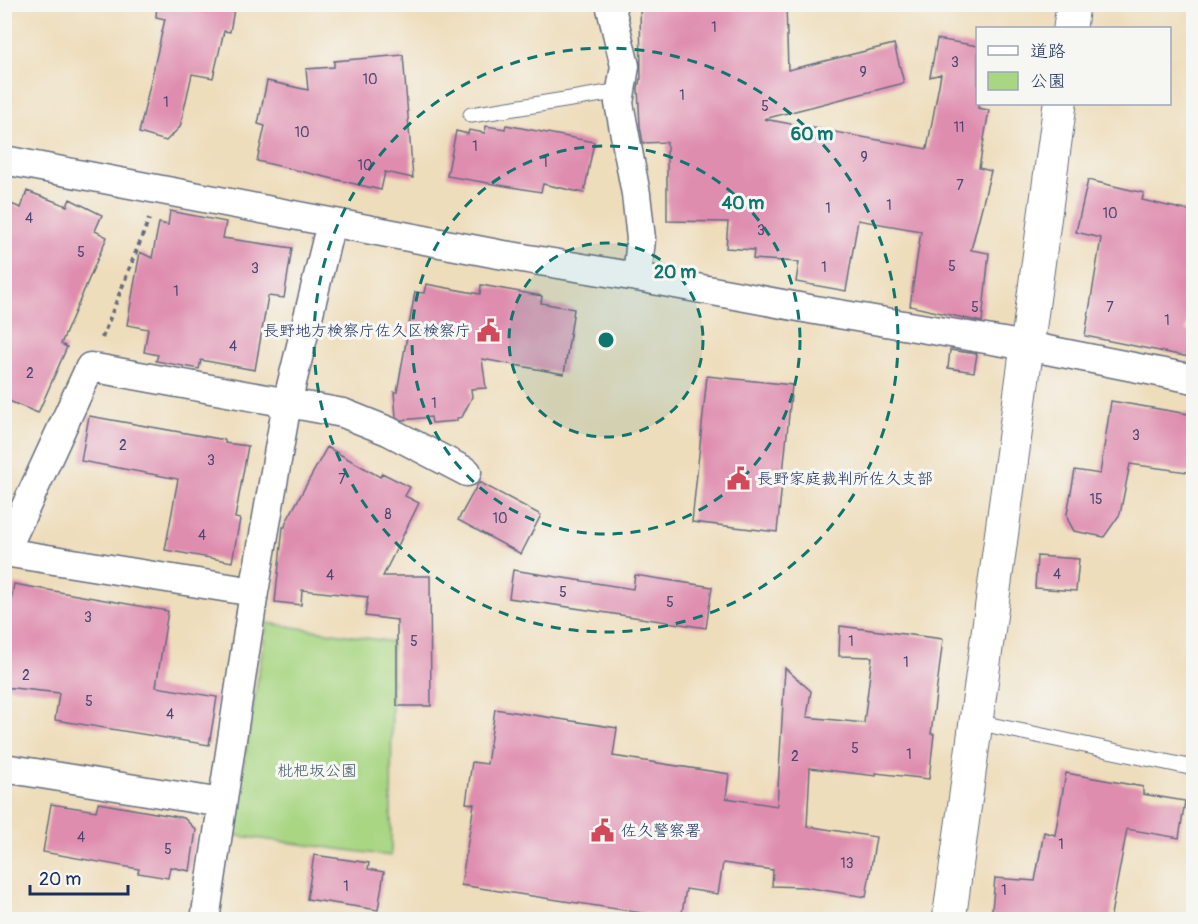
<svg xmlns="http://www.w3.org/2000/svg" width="1198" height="924" font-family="Pangolin,'Klee One',sans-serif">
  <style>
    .green { fill: #a9d683; stroke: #628270; stroke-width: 1.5 }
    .building { fill: #df8daf }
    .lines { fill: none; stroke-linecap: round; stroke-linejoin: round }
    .service-casing { stroke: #656c7f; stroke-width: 17 }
    .minor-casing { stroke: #656c7f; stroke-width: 31 }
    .tertiary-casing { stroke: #656c7f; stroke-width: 35 }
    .path { stroke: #656c7f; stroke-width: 4; stroke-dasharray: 4.5 4.5; stroke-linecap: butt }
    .service { stroke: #fff; stroke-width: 15 }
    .minor { stroke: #fff; stroke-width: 28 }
    .tertiary { stroke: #fff; stroke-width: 33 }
    .ring { fill: none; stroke: #0f766e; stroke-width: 3; stroke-dasharray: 10 8 }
    .labels { text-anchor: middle; stroke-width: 6; stroke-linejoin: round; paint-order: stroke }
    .number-label { font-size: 14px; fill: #4c4672 }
    .poi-label { font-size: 16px; fill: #1b2f5e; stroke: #f6f6f2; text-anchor: start }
    .park-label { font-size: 16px; fill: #3e5967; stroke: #f6f6f2 }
    .centre { fill: #0f766e; stroke: #f6f6f2; stroke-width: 3 }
    .ring-label { font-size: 18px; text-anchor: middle; font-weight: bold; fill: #0f766e; stroke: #f6f6f2; stroke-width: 6; stroke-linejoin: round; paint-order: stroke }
  </style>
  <rect width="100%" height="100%" fill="#f6f6f2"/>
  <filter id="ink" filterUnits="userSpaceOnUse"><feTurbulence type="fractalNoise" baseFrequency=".0167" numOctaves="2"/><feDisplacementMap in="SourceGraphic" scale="12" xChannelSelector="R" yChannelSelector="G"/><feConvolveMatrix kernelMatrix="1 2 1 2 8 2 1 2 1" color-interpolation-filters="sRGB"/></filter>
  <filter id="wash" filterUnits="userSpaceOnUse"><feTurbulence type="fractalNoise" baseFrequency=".008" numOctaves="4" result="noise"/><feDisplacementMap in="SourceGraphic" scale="24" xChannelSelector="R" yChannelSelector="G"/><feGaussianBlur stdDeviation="1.35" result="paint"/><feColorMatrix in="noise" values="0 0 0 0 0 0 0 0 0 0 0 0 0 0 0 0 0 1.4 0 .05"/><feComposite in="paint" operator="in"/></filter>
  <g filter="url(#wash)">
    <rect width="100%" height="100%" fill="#edb"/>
    <path class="green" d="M267,623L392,642L391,856L232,835Z"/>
    <g id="blocks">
      <path class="building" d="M157,4H235L230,32L224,31L213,78L192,74L180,127L166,141L139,133L165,19L156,17Z
        M640,4H786L788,70L894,44L904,83L764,119L927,149L941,74L930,77L937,39L978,46V108L989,110L979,168L991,171L971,250L989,253L982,322L910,306L921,231L858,220L846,291L796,282L799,262L753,259L754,250L726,248L728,222L667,221V142L643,143L640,125L638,88L640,79H641Z
        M403,55L413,178L385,172L381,190L257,161L265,126L258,124L267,81L308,90L306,69L334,67V61Z
        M506,125L594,142L584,193L543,184L541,192L447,176L456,131L468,134L469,130L485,133L486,126L505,129Z
        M1088,180L1144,193L1142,200L1194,212V290L1186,331L1194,332V358L1085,336L1101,238L1076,232Z
        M27,191L67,206L70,199L102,215L95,231L107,237L61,344L67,347L38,413L4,399V201L21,208Z
        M170,211L226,222L223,238L292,248L284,298L268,296L255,370L201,360L199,369L156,361L158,355L144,352L148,329L127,325L140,252L152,258L159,223L168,225Z
        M426,284L480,294L481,285L542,296L541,303L574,309L564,374L482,359L486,388L471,389L472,397L462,417L457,418V421L432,423L431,417L402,420L396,417L394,392H397L415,292L424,293Z
        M950,350L977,354L974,372L948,368Z
        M707,376L792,385L777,532L692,522Z
        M1111,401L1194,415V473L1130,464L1120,514L1104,537L1074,531L1068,520L1067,514L1075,470L1100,474Z
        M89,416L225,440V443L248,446L235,518L240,519L232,562L165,550L178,479L81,461Z
        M327,447L380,477L382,473L410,487L405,496L419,503L383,576H430L431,706H397V620L365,616L368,597L302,590L301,605L275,602L283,527H285L286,522Z
        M479,482L541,515L521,554L458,520Z
        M1037,556L1079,559L1076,591L1035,588Z
        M513,570L633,589L635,575L712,587L706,628L509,598Z
        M14,584L168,611L156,687L217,697L209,745L55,720L59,693L4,687V637Z
        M840,626L943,639L931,734H934L929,779L876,773V776L810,768L807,826L876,837L866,897L804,887L772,886L773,870L723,863L718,894L686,889L681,919L461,885L474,804L466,803L472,762L487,764L495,709L617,728L613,756L729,774L726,798L777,806L785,668L811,691L807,717L864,723L872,657L839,656Z
        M1066,773L1143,787V794L1185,801L1179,838L1127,829L1110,920H991L995,878L1035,881L1044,832L1055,835Z
        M98,803L184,818L196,830L190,871L170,867L168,878L138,873L139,869L43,852L51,804L96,811Z
        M314,855L369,863L368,869L384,872L378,910L307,899Z"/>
    </g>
  </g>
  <g filter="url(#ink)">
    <use href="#blocks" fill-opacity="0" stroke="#656c7f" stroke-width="1.5"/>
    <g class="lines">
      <defs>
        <path id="service" d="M471,115L621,91
          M976,722L1194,768"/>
        <path id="minor" d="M610,4L625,66L619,103L636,194L641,239L637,277
          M4,160L498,254L637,277L815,310L1027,346L1194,379
          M4,552L254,592
          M4,554L90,367L343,413L388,431L467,472
          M4,768L222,803
          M205,920L254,592L287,403L331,223"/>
        <path id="tertiary" d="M1070,28L1073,4
          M949,920L1060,104"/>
      </defs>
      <use href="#service" class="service-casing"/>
      <use href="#minor" class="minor-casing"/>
      <use href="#tertiary" class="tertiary-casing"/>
      <path class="path" d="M102,338L149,219"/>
      <use href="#service" class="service"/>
      <use href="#minor" class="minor"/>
      <use href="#tertiary" class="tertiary"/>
    </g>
  </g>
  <circle cx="606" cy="340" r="97" fill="#0f766e" fill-opacity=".12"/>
  <g class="ring">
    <circle cx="606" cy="340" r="97"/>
    <circle cx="606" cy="340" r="194"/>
    <circle cx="606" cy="340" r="292"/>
  </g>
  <defs>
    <symbol id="civic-bare" viewBox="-9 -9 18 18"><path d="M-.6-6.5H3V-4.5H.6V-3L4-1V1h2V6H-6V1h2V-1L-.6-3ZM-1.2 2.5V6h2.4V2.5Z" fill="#d1495b" stroke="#f6f6f2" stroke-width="2.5" paint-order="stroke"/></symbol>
  </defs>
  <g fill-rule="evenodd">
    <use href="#civic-bare" x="472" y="314" width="33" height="33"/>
    <use href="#civic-bare" x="722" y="462" width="33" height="33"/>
    <use href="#civic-bare" x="586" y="814" width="33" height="33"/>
  </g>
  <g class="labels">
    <g class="number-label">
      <text x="714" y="32">1</text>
      <text x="955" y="67">3</text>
      <text x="863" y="77">9</text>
      <text x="370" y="84">10</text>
      <text x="682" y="100">1</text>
      <text x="166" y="107">1</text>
      <text x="765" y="111">5</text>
      <text x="959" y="132">11</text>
      <text x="302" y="137">10</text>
      <text x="475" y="151">1</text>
      <text x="864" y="162">9</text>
      <text x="545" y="167">1</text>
      <text x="365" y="170">10</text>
      <text x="960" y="190">7</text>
      <text x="889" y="210">1</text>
      <text x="828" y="213">1</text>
      <text x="1110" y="218">10</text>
      <text x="29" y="223">4</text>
      <text x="761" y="235">3</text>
      <text x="81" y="257">5</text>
      <text x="952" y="271">5</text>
      <text x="824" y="272">1</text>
      <text x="255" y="273">3</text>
      <text x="176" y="296">1</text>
      <text x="975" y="312">5</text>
      <text x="1110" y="312">7</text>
      <text x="1167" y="325">1</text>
      <text x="233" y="351">4</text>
      <text x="30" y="378">2</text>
      <text x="434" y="408">1</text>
      <text x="1136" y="440">3</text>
      <text x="123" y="450">2</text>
      <text x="211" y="465">3</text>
      <text x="342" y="484">7</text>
      <text x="1096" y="504">15</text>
      <text x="388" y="519">8</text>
      <text x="500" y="523">10</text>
      <text x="202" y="540">4</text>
      <text x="1057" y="579">4</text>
      <text x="330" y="580">4</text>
      <text x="563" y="597">5</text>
      <text x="670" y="607">5</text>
      <text x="88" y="622">3</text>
      <text x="414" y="646">5</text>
      <text x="851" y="646">1</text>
      <text x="906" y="667">1</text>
      <text x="26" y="680">2</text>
      <text x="89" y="706">5</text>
      <text x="170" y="719">4</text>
      <text x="855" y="753">5</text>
      <text x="909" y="759">1</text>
      <text x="795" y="761">2</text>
      <text x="81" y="842">4</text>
      <text x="1061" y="849">1</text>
      <text x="168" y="854">5</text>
      <text x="847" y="868">13</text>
      <text x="346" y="891">1</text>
      <text x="1004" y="895">1</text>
    </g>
    <g class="poi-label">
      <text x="471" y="336" text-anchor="end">長野地方検察庁佐久区検察庁</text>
      <text x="757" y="484">長野家庭裁判所佐久支部</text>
      <text x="621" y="836">佐久警察署</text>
    </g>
    <g class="park-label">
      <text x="317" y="776">枇杷坂公園</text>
    </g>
  </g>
  <circle cx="606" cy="340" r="9" class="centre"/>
  <g class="ring-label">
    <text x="812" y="140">60 m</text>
    <text x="743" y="209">40 m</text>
    <text x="675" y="278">20 m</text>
  </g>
  <rect width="1198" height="924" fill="none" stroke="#f6f6f2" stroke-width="24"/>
  <rect x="976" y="27" width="195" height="78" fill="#f6f6f2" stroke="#9ea6b7" stroke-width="1.5"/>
  <rect x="988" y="46" width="30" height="9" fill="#ffffff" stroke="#9ea6b7" stroke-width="1.5"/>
  <text x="1030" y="57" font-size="18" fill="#1b2f5e">道路</text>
  <rect x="988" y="72" width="30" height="18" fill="#a9d683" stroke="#9ea6b7" stroke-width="1.5"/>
  <text x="1030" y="87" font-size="18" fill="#1b2f5e">公園</text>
  <path d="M30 885v9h98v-9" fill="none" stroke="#1b2f5e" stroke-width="3"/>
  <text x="39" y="885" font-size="18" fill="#1b2f5e" stroke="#f6f6f2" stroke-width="4.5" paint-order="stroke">20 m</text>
</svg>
